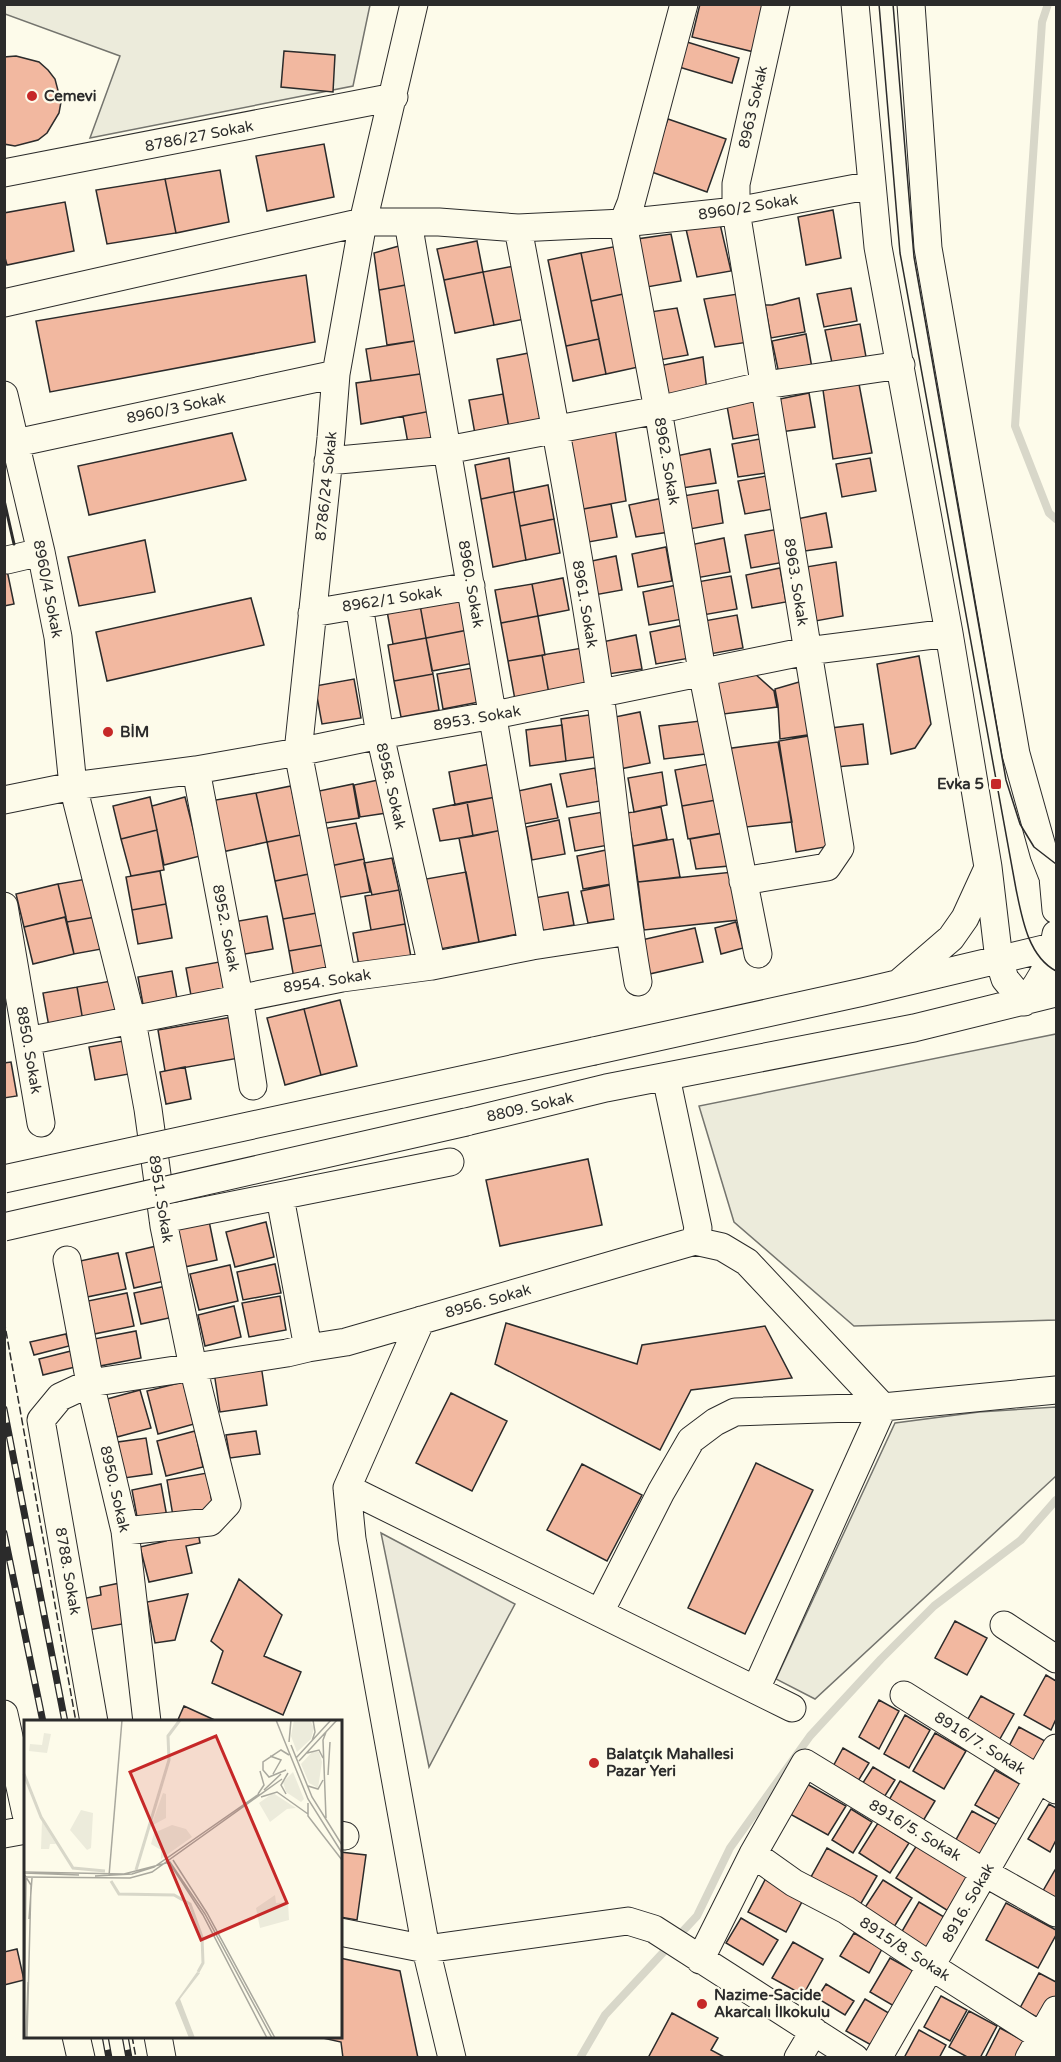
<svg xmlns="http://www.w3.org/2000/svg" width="1061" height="2062" font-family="'Varela Round',sans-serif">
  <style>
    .green { fill: #ecebdb; stroke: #74746e; stroke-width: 1.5 }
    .parking { fill: #eceadb; stroke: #74746e; stroke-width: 1.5 }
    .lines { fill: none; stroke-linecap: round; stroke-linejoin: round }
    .stream { stroke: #d8d7c9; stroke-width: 8 }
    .building { fill: #f2b8a0; stroke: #2b2b2b; stroke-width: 1.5 }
    .minor-casing { stroke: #2b2b2b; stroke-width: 29 }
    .minor { stroke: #fdfbea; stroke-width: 27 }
    .tram { stroke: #2b2b2b; stroke-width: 1.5 }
    .rail-casing { stroke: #2b2b2b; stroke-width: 7 }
    .rail { stroke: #fdfbea; stroke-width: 4.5; stroke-dasharray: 14; stroke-linecap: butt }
    .minor-bridge-casing { stroke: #2b2b2b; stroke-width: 29; stroke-linecap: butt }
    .minor-bridge { stroke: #fdfbea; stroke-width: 27 }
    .fence { stroke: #2b2b2b; stroke-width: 1.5; stroke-dasharray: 8 3; stroke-linecap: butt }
    .wall { stroke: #2b2b2b; stroke-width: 3 }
    .poi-dot { fill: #c62828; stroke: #fdfbea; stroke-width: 2 }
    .labels { text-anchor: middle; stroke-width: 4.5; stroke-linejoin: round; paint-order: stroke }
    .poi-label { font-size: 15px; font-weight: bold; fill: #2b2b2b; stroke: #fdfbea; text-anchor: start }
    .street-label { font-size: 15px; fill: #2b2b2b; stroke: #fdfbea }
    .inset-river { fill: none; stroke: #d8d7c9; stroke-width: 3 }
    .inset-road { fill: none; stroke: #a9a89e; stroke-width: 1.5 }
    .view { fill: #c62828; fill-opacity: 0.15; stroke: #c62828; stroke-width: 3 }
    .inset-edge { fill: none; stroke: #2b2b2b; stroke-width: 3 }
  </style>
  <rect width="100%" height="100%" fill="#fdfbea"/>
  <path class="green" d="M4,5H370L353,86L90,138L120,56L5,14Z
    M1056,1034V1320L854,1326L734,1222L699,1106Z
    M1056,1407V1476L815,1699L776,1679L895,1423L979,1412Z"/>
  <path class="parking" d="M381,1533L515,1604L429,1767Z"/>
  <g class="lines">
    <path class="stream" d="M1048,4L1042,22L1015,426L1049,513L1056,519
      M580,2058L605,2015L697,1916L730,1848L810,1736L881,1659L934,1606L1021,1540L1056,1500"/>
  </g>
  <path class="building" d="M700,4H766L754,52L692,37Z
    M687,42L739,58L732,83L679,67Z
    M284,51L335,55L333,92L281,87Z
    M16,56L39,62L48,70L55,79L61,102L59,113L47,133L38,140L15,146L4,144V57Z
    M668,119L726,139L707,192L649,171Z
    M324,144L334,197L267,211L256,156Z
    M220,170L229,222L176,233L165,179Z
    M165,179L176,233L107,244L96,190Z
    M65,202L74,251L7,265L4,254V213Z
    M833,210L841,258L806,265L798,217Z
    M720,224L731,271L697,277L686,229Z
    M671,234L681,281L647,287L637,239Z
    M477,241L483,272L444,280L437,249Z
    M399,246L411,284L379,290L374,253Z
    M618,246L628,293L591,301L581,253Z
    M581,253L599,339L566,346L548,260Z
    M514,266L525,319L494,325L483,272Z
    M483,272L494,325L455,333L444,280Z
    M306,275L315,342L50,392L36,321Z
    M411,284L421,340L387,345L379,290Z
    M851,288L857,321L824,327L817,294Z
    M628,293L643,366L606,374L591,301Z
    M738,294L749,342L715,347L704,299Z
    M799,298L805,332L771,338L765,305H772Z
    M677,308L688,355L654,361L643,313Z
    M860,324L866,357L832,363L825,330Z
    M806,334L812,368L779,374L772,341Z
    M599,339L606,374L573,381L566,346Z
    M421,340L427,373L371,381L366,349Z
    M534,352L547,422L509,428L497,359Z
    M703,357L707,391L660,401L654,367Z
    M427,373L437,410L361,424L356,383Z
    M859,384L872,453L833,459L823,390Z
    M809,393L815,427L781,432L775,400Z
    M503,394L509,428L475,434L469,400Z
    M761,399L767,433L733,439L727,406Z
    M437,410L443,444L409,449L403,416Z
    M615,428L626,501L578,510L559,436Z
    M232,433L246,480L89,515L78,466Z
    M766,438L772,472L738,477L732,444Z
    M710,449L716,483L682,488L676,456Z
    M509,458L514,492L481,499L475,465Z
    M870,458L876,491L842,497L836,464Z
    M772,475L778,508L745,514L738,481Z
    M548,485L554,519L520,526L514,492Z
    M718,490L723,523L690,529L683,496Z
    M514,492L526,560L493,567L481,499Z
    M663,498L669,532L636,537L629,505Z
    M611,504L617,537L583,543L578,510Z
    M826,513L832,547L798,552L792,520Z
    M554,519L560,553L526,560L520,526Z
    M779,529L785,562L751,568L745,535Z
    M724,538L730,572L696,578L690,545Z
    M145,540L155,592L79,606L68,557Z
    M666,547L672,581L638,587L632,554Z
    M616,556L622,590L589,596L582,563Z
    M836,562L843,616L810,622L800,568Z
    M780,568L786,602L752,608L746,575Z
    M4,570H7L14,604L4,606Z
    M731,576L737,609L703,615L697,582Z
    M563,578L569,610L538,616L532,584Z
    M532,584L538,616L501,623L495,590Z
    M677,585L683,619L649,625L643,592Z
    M251,598L264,645L107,681L96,632Z
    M462,598L468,630L426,638L420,605Z
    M420,605L426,638L393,644L387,611Z
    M737,615L743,648L710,654L704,621Z
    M538,616L545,655L508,661L501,623Z
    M684,625L690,658L656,664L650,632Z
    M468,630L474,663L432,671L426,638Z
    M636,635L642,669L608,674L602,642Z
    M426,638L433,674L394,681L388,645Z
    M582,648L590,686L549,694L542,655Z
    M542,655L549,694L515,700L508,661Z
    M919,656L931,724L915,748L891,754L877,664Z
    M472,668L479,702L443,709L437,674Z
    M754,673L774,691L777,707L716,715L711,679Z
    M433,674L439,710L401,717L394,681Z
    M354,679L361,718L322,724L315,686Z
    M806,680L814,734L780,739L778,705L775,689Z
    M640,712L650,763L620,769L610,718Z
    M596,714L602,756L566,761L561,719Z
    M700,721L705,754L664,759L659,726Z
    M863,724L868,764L836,767L831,728Z
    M562,725L566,761L530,766L526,730Z
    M814,735L831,846L796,852L779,741Z
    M778,742L792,822L737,828L725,749Z
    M495,763L501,796L455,805L449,772Z
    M708,764L716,800L682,806L675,770Z
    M595,768L600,801L567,807L560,774Z
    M662,772L667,805L634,812L628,778Z
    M388,778L393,812L360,817L354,785Z
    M353,784L359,818L325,823L319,791Z
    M551,784L558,818L524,824L518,791Z
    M291,786L301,835L267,842L256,793Z
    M256,793L267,842L222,852L210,801Z
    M501,796L507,829L473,836L467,802Z
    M150,797L157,830L121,839L113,806Z
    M185,797L200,856L164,865L152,806Z
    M716,800L722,833L688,839L682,806Z
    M467,802L473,836L440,841L433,809Z
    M661,807L667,839L633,846L627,813Z
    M603,812L609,845L575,851L569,818Z
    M559,820L565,854L532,860L526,827Z
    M356,823L364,859L330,866L322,829Z
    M507,829L527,932L479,942L459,838Z
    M157,830L164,870L131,876L121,839Z
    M724,833L729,866L696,869L690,839Z
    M301,835L309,874L275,881L267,842Z
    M673,839L680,877L638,882L633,846Z
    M611,849L617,883L583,889L577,856Z
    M392,858L399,890L372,895L364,863Z
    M364,859L370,892L336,898L330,866Z
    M160,871L166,904L132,910L126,877Z
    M466,872L479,942L440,949L426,879Z
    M733,872L739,920L644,930L638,882Z
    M309,874L317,913L283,919L275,881Z
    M92,878L101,916L67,922L58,884Z
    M58,884L66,917L24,927L16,894Z
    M615,884L621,918L588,923L581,891Z
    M399,890L405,924L371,930L365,896Z
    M568,892L574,925L540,931L534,898Z
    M166,904L172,938L138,944L132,910Z
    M317,913L323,945L289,951L283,919Z
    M101,916L107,948L74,954L67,922Z
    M267,916L273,949L240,955L233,922Z
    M65,917L74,954L33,964L24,927Z
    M736,922L743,948L721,954L715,928Z
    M405,924L411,957L359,966L353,933Z
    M695,928L703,962L645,975L637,941Z
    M323,945L329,978L295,984L289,951Z
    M219,962L225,995L192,1001L186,968Z
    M172,971L178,1004L144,1010L138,977Z
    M111,981L117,1014L83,1021L77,987Z
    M77,987L83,1021L49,1027L43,993Z
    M340,1000L357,1066L321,1075L304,1009Z
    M304,1009L321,1075L285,1085L267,1018Z
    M238,1016L245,1057L165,1071L158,1030Z
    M123,1041L129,1074L95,1080L89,1047Z
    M11,1062L17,1096L4,1098V1063Z
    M185,1067L191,1099L166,1104L160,1072Z
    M588,1159L602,1225L500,1246L486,1180Z
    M208,1216L217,1260L180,1268L171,1224Z
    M266,1222L274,1257L235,1267L226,1232Z
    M161,1245L169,1280L134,1288L126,1253Z
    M118,1253L126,1289L87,1297L80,1261Z
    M275,1264L281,1293L243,1300L237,1272Z
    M230,1265L238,1301L199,1310L190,1274Z
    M171,1285L178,1316L141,1324L134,1293Z
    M127,1293L134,1326L94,1334L88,1301Z
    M280,1296L286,1330L249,1337L242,1303Z
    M234,1306L241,1337L205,1346L198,1315Z
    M506,1323L637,1364L642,1345L765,1326L792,1378L691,1390L660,1450L495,1364Z
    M136,1331L141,1358L100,1366L94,1339Z
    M66,1334L69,1346L34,1355L30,1342Z
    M71,1351L75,1367L43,1375L39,1359Z
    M261,1365L267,1405L220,1412L214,1372Z
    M183,1382L194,1424L158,1434L147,1391Z
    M140,1390L151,1428L117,1437L107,1399Z
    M451,1393L507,1421L472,1491L416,1463Z
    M195,1431L203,1467L166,1476L157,1441Z
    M256,1431L260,1454L230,1458L226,1435Z
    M146,1438L152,1474L124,1478L118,1442Z
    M756,1463L813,1490L745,1634L688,1608Z
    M582,1464L642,1495L607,1561L547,1530Z
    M207,1473L213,1508L173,1516L167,1480Z
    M161,1484L167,1517L138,1522L132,1490Z
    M197,1527L200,1543L186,1546L192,1573L149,1582L140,1547L166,1541L164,1534Z
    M239,1579L282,1615L264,1656L301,1672L283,1715L212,1683L223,1651L211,1641Z
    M120,1583L128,1623L83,1631L77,1600L101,1595L100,1587Z
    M188,1594L175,1640L155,1643L147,1602Z
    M955,1621L987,1638L967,1675L935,1658Z
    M1046,1675L1056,1681V1719L1051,1730L1024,1715Z
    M981,1696L1014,1714L997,1744L964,1726Z
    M879,1700L899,1711L879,1749L859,1737Z
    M184,1706L219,1722H177Z
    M905,1715L930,1730L909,1768L884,1754Z
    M1019,1727L1045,1741L1032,1766L1006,1752Z
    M935,1733L966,1751L944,1789L913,1771Z
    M843,1748L869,1763L855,1786L830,1772Z
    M873,1767L895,1780L881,1802L859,1789Z
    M995,1770L1025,1787L1005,1822L975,1805Z
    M900,1781L935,1801L920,1826L886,1805Z
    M807,1784L846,1806L828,1835L790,1814Z
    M1049,1804L1056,1808V1840L1050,1852L1028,1839Z
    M851,1809L872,1822L853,1853L832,1840Z
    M972,1811L1001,1827L982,1861L953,1845Z
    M878,1823L909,1843L890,1873L859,1853Z
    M917,1845L974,1881L953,1914L896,1878Z
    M827,1848L877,1876L860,1905L811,1877Z
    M340,1852L366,1855L357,1920L340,1917Z
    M1055,1870L1056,1871V1905L1040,1896Z
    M766,1878L804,1898L786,1932L748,1912Z
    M883,1880L912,1898L894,1927L864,1909Z
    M919,1902L949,1920L930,1951L901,1933Z
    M1006,1903L1056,1930V1935L1038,1968L986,1940Z
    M741,1918L778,1940L763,1965L726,1943Z
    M854,1933L882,1949L869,1973L840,1956Z
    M793,1942L823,1959L803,1995L772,1978Z
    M17,1949L24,1980L4,1985V1952Z
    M340,1958L400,1971L418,2058H343L341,2042L314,2036H340Z
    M890,1958L919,1974L899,2009L870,1992Z
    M1039,1973L1056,1982V2007L1048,2023L1020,2008Z
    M826,1984L854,2001L845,2015L817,1998Z
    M941,1996L967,2010L950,2041L924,2027Z
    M865,1999L892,2015L873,2046L846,2031Z
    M969,2011L997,2026L980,2058H969L949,2047Z
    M672,2013L718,2038L711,2050L726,2058H648Z
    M1000,2028L1033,2046L1026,2058H985Z
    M919,2030L946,2045L939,2058H904Z"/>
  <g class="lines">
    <defs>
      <path id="minor" d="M684,4L631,203L623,223L736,211L872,185
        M855,4L878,247L949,633L988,867L999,960L1005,979L1024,1002
        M911,4L928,248L1016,754L1044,854L1053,877L1056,910
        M4,173L394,97
        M408,222L532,946
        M518,228C547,383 577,538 600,694C613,790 621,887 638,982
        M4,303L363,222H439L518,228L623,223L658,410L702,671L758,954
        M4,395L41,552L58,637L73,786L132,1021L148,1109L164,1226L193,1367L227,1504L210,1522L125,1531
        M16,443L336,374
        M328,461L447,450L658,410L765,385L901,365
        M7,560L41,552
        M359,605L380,735L432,966
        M312,613L471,586
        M196,770L239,997L253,1086
        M4,800L73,786L196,770L298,752L380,735L494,715L807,651L949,633
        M743,881L827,867L840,848L736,211V184L776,4
        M4,906L41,1123
        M342,978L298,752L331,438L336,374L363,222L414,4
        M900,982L951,938L965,918L987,870
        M1024,1002C1041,981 1052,961 1056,934
        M27,1041L342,978L432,966L532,946L630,931
        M594,1051L863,992L1056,946
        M666,1077L698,1228L695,1241
        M466,1122L606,1088L914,1028L1056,993
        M280,1197L308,1348
        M163,1219L450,1162
        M67,1260L90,1383L125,1531L147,1722
        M421,1320L347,1488L352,1539L426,1949L452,2058
        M347,1488L792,1708
        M600,1612L661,1492L691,1440L715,1422L735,1412L883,1407L1056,1390
        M1004,1625L1056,1659
        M904,1695L1056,1790
        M4,1714L26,1814
        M94,1722L41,1420L60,1397L90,1383L287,1353L308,1348L346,1342L695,1241L722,1247L747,1262L883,1407L756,1689
        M4,1834L26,1830
        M340,1835L345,1836
        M753,1854L794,1883L846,1910L932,1967L1056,2046
        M340,1932L426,1949L628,1921L654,1929L855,2058
        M700,1960L753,1854L805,1763L985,1873L1056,1913
        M76,2036L81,2058
        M158,2036L162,2058
        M798,2058L814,2031
        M878,2058L1056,1748
        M1029,2058L1056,2010"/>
    </defs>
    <use href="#minor" class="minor-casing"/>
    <use href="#minor" class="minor"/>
    <path class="tram" d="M879,4L900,253L1016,889C1022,918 1028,956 1056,971
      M893,4L914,257L1006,780L1020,824L1034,847L1056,864"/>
    <defs>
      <path id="rail" d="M4,1409L65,1722
        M4,1533L43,1722
        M105,2036L109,2058
        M125,2036L129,2058"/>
    </defs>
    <use href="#rail" class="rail-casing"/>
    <use href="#rail" class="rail"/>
    <defs>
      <path id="minor-bridge" d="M4,1179L594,1051
        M4,1227L466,1122"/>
    </defs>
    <use href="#minor-bridge" class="minor-bridge-casing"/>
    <use href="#minor-bridge" class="minor-bridge"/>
    <path class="fence" d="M4,1320L76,1722
      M132,2036L136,2058"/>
    <path class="wall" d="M4,500L14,544"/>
  </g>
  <g class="poi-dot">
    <circle cx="32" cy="96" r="6"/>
    <circle cx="108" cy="732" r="6"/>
    <rect x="990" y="778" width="12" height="12" rx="3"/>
    <circle cx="594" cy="1763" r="6"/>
    <circle cx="702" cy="2004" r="6"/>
  </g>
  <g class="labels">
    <g class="poi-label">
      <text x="44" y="101">Cemevi</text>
      <text x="120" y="737">BİM</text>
      <text x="984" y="789" text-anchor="end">Evka 5</text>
      <text x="606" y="1759">Balatçık Mahallesi<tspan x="606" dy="17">Pazar Yeri</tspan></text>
      <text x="714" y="2000">Nazime-Sacide<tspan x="714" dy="17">Akarcalı İlkokulu</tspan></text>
    </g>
    <g class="street-label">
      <text transform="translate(753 107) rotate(-77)" y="5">8963 Sokak</text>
      <text transform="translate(199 136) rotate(-11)" y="5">8786/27 Sokak</text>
      <text transform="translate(748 207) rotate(-9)" y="5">8960/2 Sokak</text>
      <text transform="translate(176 408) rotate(-12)" y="5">8960/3 Sokak</text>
      <text transform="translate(667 461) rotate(80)" y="5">8962. Sokak</text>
      <text transform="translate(326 486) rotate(-84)" y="5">8786/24 Sokak</text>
      <text transform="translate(796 582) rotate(81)" y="5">8963. Sokak</text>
      <text transform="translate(471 584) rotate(80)" y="5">8960. Sokak</text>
      <text transform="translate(48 589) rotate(79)" y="5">8960/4 Sokak</text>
      <text transform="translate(392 599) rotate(-9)" y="5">8962/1 Sokak</text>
      <text transform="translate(585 604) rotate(80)" y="5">8961. Sokak</text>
      <text transform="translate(477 718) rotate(-10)" y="5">8953. Sokak</text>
      <text transform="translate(391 786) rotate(77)" y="5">8958. Sokak</text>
      <text transform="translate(226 928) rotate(79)" y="5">8952. Sokak</text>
      <text transform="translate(327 981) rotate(-9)" y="5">8954. Sokak</text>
      <text transform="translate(29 1050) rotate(80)" y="5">8850. Sokak</text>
      <text transform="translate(530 1107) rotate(-13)" y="5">8809. Sokak</text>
      <text transform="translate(161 1199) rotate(81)" y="5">8951. Sokak</text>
      <text transform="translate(488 1301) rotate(-16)" y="5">8956. Sokak</text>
      <text transform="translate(115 1489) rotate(77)" y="5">8950. Sokak</text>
      <text transform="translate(68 1571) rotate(80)" y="5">8788. Sokak</text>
      <text transform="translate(980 1743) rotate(32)" y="5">8916/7. Sokak</text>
      <text transform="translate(915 1830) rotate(31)" y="5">8916/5. Sokak</text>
      <text transform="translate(968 1903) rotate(-60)" y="5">8916. Sokak</text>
      <text transform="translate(905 1949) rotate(33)" y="5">8915/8. Sokak</text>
    </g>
  </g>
  <g transform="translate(24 1720)">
    <rect width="318" height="318" fill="#fdfbea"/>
    <path d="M270,0H286L290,8L287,19L273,32L267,16ZM20,13L27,14L23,33L5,31L6,24L18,25ZM289,31L295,32L298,42L294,68L285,63L277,44ZM269,52L280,79L277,82L262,72L259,62ZM139,73L142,74V98L127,106ZM249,73L272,88L263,89L246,102L235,83ZM57,90L69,93L67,128L63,130L46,110ZM18,101L32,124H26L25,129H17ZM148,105L162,109L168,117L137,139V130L127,124L130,113ZM251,175L252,183L264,182L265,200L236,208L232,188Z" fill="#ecebdb"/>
    <path d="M173,252L176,253L156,279L171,318H165L151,283Z" fill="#d8d7c9"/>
    <path class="inset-river" d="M0,54L17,97L49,148L81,151M112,150L145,40L144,16L156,0M87,161L95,174L150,175L166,184L178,217L179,243L174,252"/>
    <path class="inset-road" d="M252,0L284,79L318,133M302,12L299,20L302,98M288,21L291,12L289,0M265,22L267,0M267,25L288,77L318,125M283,33L295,30L299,38M246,36L257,40L249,54M272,38L307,0M275,41L313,0M262,50L245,57L239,50V42L257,30L265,35M304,55L306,22M284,66L294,69L299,60M240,70L257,54M234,74L240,65L236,51M262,74L257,65L264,53M237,77L253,72L284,94M284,83V96L318,140M149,140L183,193L251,318M145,142L179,195L243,318M0,152L100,154L146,142L181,194L248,318M0,153L55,155M0,154L7,165L3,318M71,156L108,154L130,147L235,74M85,156L98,0M0,157L106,158L128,152L258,59M5,199L8,158M0,318L2,158M2,318L4,262"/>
    <path class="view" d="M192,16L263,183L177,220L106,52Z"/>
    <rect width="318" height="318" class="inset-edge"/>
  </g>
  <rect width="1061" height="2062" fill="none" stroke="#2b2b2b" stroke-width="12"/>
</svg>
